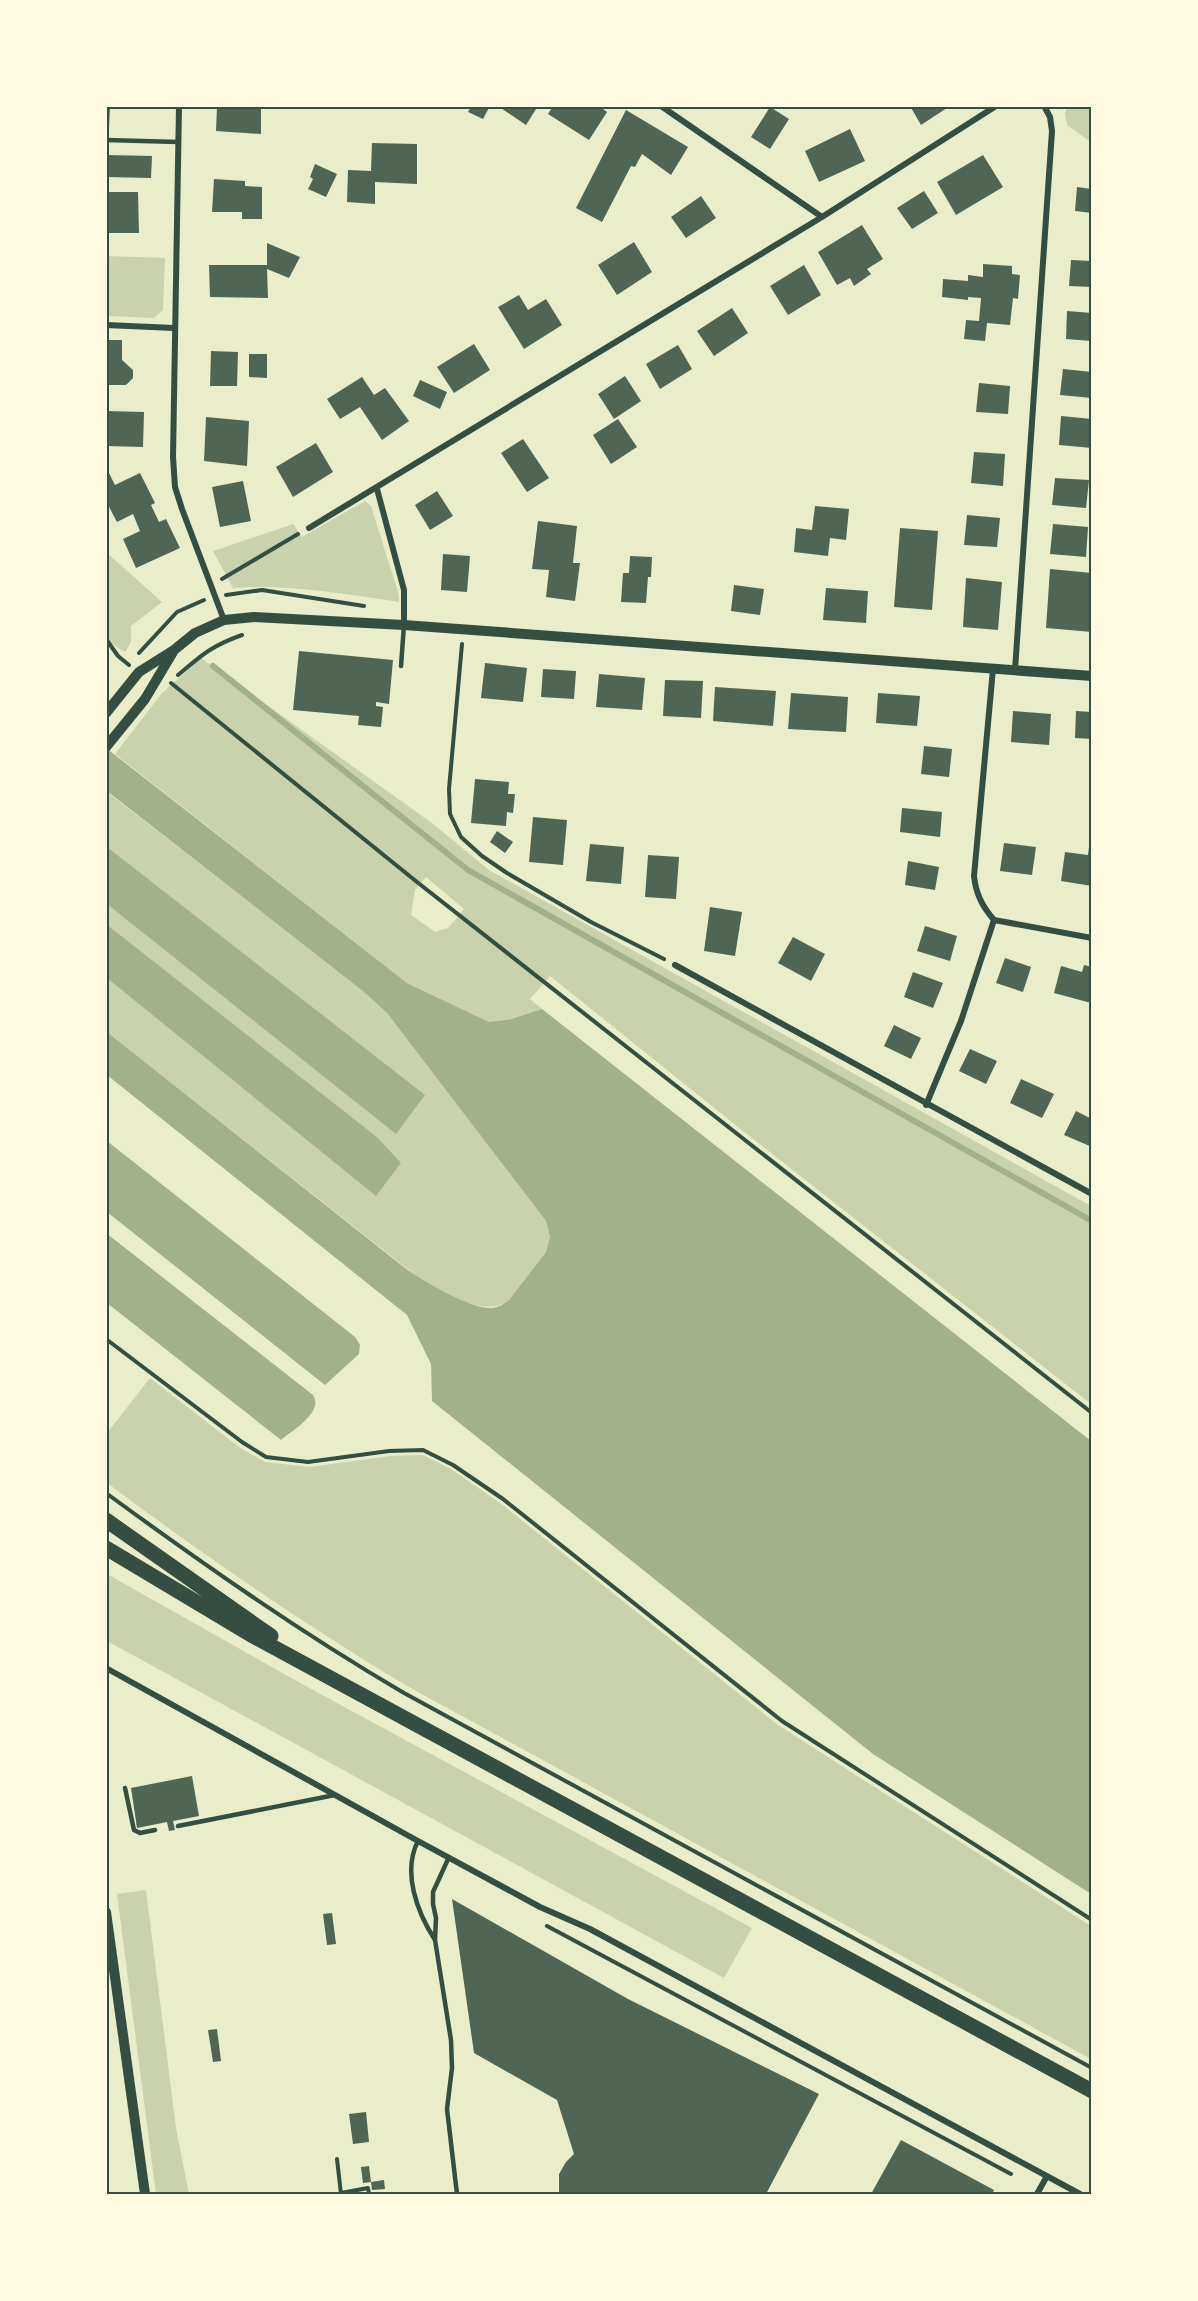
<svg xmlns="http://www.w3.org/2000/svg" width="1198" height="2301" font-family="'Exo 2',sans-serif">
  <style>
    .green { fill: #cad2ad; fill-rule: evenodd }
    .water { fill: #a3b18a }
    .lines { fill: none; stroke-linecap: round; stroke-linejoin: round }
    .stream { stroke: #a3b18a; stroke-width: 6 }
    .building { fill: #4f6655 }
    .path { stroke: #344e41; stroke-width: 4 }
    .service { stroke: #344e41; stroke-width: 4.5 }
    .minor { stroke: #344e41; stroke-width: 6 }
    .tertiary { stroke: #344e41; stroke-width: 10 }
    .primary { stroke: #344e41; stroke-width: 15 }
    .neatline { fill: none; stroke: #344e41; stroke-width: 2 }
  </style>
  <rect width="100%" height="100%" fill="#e9edc9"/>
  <path class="green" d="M1067,107H1091V142L1067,125L1065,113Z
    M107,256L165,258L163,310L154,318L107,316Z
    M365,501L371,506L398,592L399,602C344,594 289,584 233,588L213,551L293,524L302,537Z
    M107,553L162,602L131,626V642L125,652L107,641Z
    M201,658L432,823L489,870L1091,1206V1404L748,1135L550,976L530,999L542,1009L511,1019L489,1022L407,983L115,754L162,693ZM426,877L464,909L448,928L435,932L411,915L415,890Z
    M106,791L364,992L387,1013L546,1221L550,1237L546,1252L509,1300C484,1319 449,1293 424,1282L107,1032Z
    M150,1378L239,1447L265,1462L310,1467L390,1456L423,1455L451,1469L500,1503L778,1725L1091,1926V2059L407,1686C302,1623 205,1556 107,1483V1433Z
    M107,1574L302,1684L752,1928L724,1978L107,1641Z
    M146,1890L176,2128L189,2194H156L117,1894Z"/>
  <path class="water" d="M106,748L407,983L489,1022L511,1019L542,1009L1091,1441V1894L873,1754L432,1401L431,1364L407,1315L107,1075V1032L405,1268C421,1280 472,1310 492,1308C499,1307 504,1304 509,1300L546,1252L550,1237L546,1221L387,1013L364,992L107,791Z
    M107,847L425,1095L396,1134L107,904Z
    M106,924L378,1138L401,1163L376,1196L107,978Z
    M107,1141L355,1337L360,1345L359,1354L325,1385L107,1212Z
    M106,1233L313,1395C324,1412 293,1430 281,1440L107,1303Z"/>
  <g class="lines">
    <path class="stream" d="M213,666L468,870L1092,1221"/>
  </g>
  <path class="building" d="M106,106H110L109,128H106Z
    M217,106H261V134L216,131Z
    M471,106H490L483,119L468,112Z
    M498,106H538L526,125Z
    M553,106H599L607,112L589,140L548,114Z
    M910,106H950L921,125Z
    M770,107L789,119L770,149L751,137Z
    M626,110L688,147L671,175L642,154L635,167L631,166L602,222L576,208Z
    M850,129L865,161L819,182L805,151Z
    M372,143L417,144V184L375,182V204L347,202L348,170L371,171Z
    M106,155L152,156L151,178L106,177Z
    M983,155L1003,187L956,215L937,182Z
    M315,164L337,174L326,197L308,189L313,179L310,177Z
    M214,179L245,181V186L262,187V219H242V212H212Z
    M1077,187L1092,189V213L1075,211Z
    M924,191L938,213L912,229L897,208Z
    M106,192H138L139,233H106Z
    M701,196L716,218L686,238L671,217Z
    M862,225L883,259L867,269L871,274L854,286L850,278L837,285L818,252Z
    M634,242L652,272L617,295L598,265Z
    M267,243L300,257L289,278L267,269L268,298L210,297L209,265H267Z
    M1071,260L1092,261V287L1069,286Z
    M983,264L1012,266V274L1020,275L1018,299L1013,298L1010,325L987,323L985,341L964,339L966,320L979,321L981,298L968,297V300L942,297L943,279L968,281V275L983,277Z
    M804,265L821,295L788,315L770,286Z
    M519,295L528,310L546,299L562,325L524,349L498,307Z
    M732,308L748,333L714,356L697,331Z
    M1067,311L1092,313V341L1066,339Z
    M106,340H122V360L133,370V378L126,385H106Z
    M474,344L490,370L454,393L437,367Z
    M678,345L692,369L660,389L646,364Z
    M211,351L238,352L237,386H210Z
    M249,354H267V378L249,377Z
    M1063,369L1092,372V398L1060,395Z
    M625,376L641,401L614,419L598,394Z
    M362,377L374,395L385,388L409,421L382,440L360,407L340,419L327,399Z
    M420,380L447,392L440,409L413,396Z
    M979,383L1010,386L1008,414L976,412Z
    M106,411L144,412L143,447L106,446Z
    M1061,416L1092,419V448L1059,445Z
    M206,417L249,421L247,466L204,461Z
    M618,419L637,447L611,464L593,435Z
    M523,439L549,478L527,492L501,453Z
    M316,443L333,472L293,497L276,467Z
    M974,452L1005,454L1003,486L971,483Z
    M108,471L115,485L140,473L155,503L151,505L159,522L166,519L180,548L136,568L123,539L140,531L133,514L117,522L106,501V472Z
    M1055,478L1089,480L1086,508L1052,505Z
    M243,481L251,521L220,527L212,487Z
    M437,491L453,516L430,530L415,505Z
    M815,506L849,509L846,540L830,538L828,556L794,552L796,528L812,530Z
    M967,515L1000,518L997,547L964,545Z
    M538,521L577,526L573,563H580L575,601L546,597L549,570L532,569Z
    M1053,524L1088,527L1086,557L1050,554Z
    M900,528L938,531L932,610L894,607Z
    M443,554L470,556L467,592L441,590Z
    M630,556L652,557L651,577H648L646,603L621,602L623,573H629Z
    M1050,569L1092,573V632L1046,628Z
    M966,578L1002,582L998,630L963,627Z
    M734,585L764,589L760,615L731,611Z
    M826,588L868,591L866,623L823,620Z
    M299,651L393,660L389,704L376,702V706L383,707L381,727L358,725L359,716L293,710Z
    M485,663L527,668L523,702L481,698Z
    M543,669L576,671L574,699L541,697Z
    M599,674L645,678L642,710L596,707Z
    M665,680L703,681L701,718L663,716Z
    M715,687L776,691L773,726L713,721Z
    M791,693L848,697L846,732L788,729Z
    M878,693L920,696L917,726L876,723Z
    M1013,711L1051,714L1049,745L1011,742Z
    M1076,711L1092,712V739L1075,738Z
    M924,746L952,749L949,777L921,774Z
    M475,779L509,782L508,794H515L513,813L507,812L506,826L471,823Z
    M902,808L942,812L940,837L900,832Z
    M533,817L567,820L563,865L529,862Z
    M497,831L513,842L505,853L490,842Z
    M1090,838L1092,886L1061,881L1065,852L1088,855Z
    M1004,843L1036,847L1032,875L1000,871Z
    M590,844L624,847L621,884L586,881Z
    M648,855L679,857L676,899L645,897Z
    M908,861L939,867L935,890L905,885Z
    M710,907L742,912L735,956L704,951Z
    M925,926L957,936L950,961L917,951Z
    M793,937L825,954L811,981L778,963Z
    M1005,958L1031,967L1023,992L996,983Z
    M1084,965L1092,967L1091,1003L1054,993L1061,966L1082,972Z
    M913,972L943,983L933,1008L904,997Z
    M894,1025L921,1038L911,1059L884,1046Z
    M970,1049L997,1061L986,1084L959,1071Z
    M1021,1079L1054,1094L1042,1118L1010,1103Z
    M1076,1111L1092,1119V1147L1064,1135Z
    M192,1776L199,1816L173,1821L175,1830L169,1831L167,1822L137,1828L131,1788Z
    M452,1899L628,1999L819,2094L766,2194H559V2174L566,2162L574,2154L557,2100L474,2053Z
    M332,1913L336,1944L327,1945L323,1914Z
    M217,2029L221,2061L213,2062L208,2030Z
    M366,2112L369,2142L353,2144L349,2114Z
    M901,2140L994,2190L992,2194H871Z
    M369,2166L371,2182L384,2180L385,2189L372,2190L371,2182L363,2183L361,2167Z"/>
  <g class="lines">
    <path class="path" d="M222,579L298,534
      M226,595L262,590L364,606
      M106,639L118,656L129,665
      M462,644L449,789L450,814L461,837L482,856L507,873L591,922L664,959
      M139,653L177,612L204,600
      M178,675C202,655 211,646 242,635
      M171,683L417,882L1092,1413
      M106,1339L242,1442L266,1457L308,1462L389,1451L423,1450L453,1465L503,1499L782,1721L1092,1920
      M106,1493C203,1564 300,1632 404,1693L1092,2068
      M547,1926L1011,2174
      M337,2159L341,2194
      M341,2193L368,2188L369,2194"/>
    <path class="service" d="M106,140L178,142
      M401,666L404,625
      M125,1788L134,1830L140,1833L155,1830
      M178,1826L335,1795
      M418,1841C402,1872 417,1912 435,1940
      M449,1857L433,1892V1904L436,1918L435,1940L451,2040L452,2068L447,2109L457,2194"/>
    <path class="minor" d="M179,106L173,457L175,487L182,509L224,620
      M661,106L822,217
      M106,325L174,328
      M377,489L404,590V625
      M309,528L822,217L996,106
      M993,669L974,876C976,894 982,906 994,920
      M1015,670L1052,131L1050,117L1044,106
      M994,920L1092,938
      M675,965L1092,1194
      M926,1105L961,1021L994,920
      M106,1668L418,1841L540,1907L590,1929L1080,2194
      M1037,2194L1047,2176"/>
    <path class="tertiary" d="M106,713L139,672L174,650L195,633L224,620L254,617L404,625L1092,676
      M106,747L145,699L173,652
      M106,1912L145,2194"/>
    <path class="primary" d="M106,1520L271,1636
      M106,1548L253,1636L1092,2091"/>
  </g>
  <rect width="1198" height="2301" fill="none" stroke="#fefae0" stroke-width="216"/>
  <rect x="108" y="108" width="982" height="2085" class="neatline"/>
</svg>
